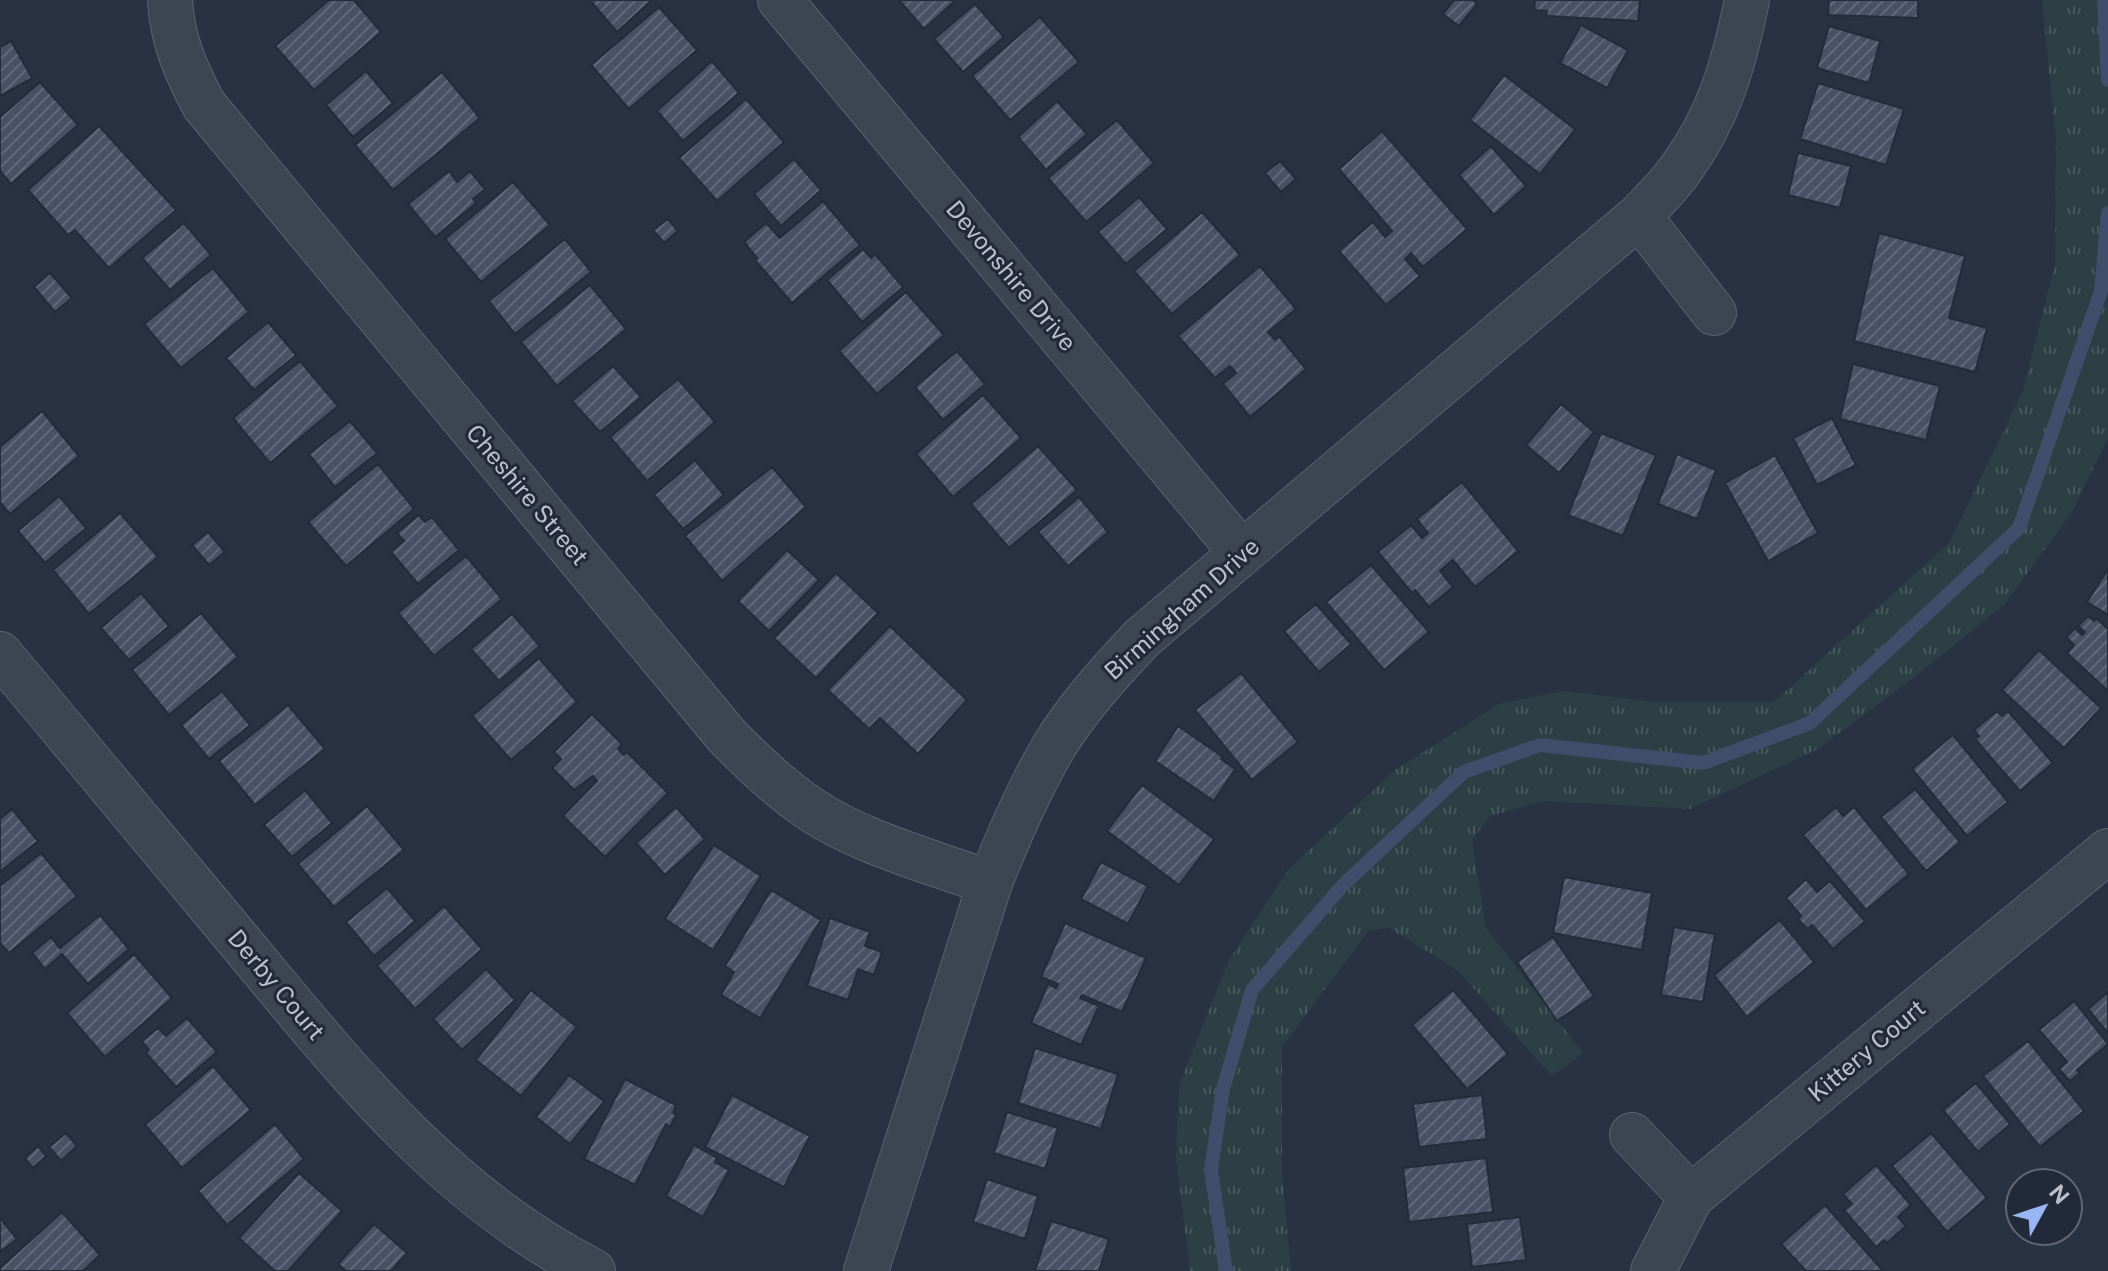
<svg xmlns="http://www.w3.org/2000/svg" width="2108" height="1271" font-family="'Public Sans',sans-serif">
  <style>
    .grass { fill: url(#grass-tufts) }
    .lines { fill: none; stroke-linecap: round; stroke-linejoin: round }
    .stream { stroke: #404e6b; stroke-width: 14 }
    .building { fill: url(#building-hatch); stroke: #242b3a; stroke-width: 2 }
    .minor-casing { stroke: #5c6270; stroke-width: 46 }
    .minor { stroke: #3d4552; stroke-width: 44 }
    .labels { text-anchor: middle; stroke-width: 6; stroke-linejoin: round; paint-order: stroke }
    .street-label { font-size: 24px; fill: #bbc0cc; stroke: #222938 }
  </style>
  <defs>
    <pattern id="grass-tufts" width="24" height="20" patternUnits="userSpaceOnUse" patternTransform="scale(2)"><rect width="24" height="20" fill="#2b3f44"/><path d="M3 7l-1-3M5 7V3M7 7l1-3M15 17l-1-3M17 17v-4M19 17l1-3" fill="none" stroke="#48595e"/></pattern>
    <pattern id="building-hatch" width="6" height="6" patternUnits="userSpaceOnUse" patternTransform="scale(2)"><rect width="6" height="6" fill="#485264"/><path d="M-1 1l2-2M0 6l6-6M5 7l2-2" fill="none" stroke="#606979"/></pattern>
  </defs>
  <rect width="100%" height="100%" fill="#293243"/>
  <path class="grass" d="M2042,0H2108V438L2072,512L2005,604L1913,678L1818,749L1690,809L1544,801L1490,816L1472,840L1486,928L1583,1053L1552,1076L1456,969L1389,928L1369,930L1282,1047V1173L1291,1271H1190L1176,1158L1179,1085L1229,960L1289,869L1395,770L1499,704L1565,691L1656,702H1774L1950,542L2023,390L2055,265L2056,140Z"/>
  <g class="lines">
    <path class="stream" d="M2104,0L2108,80
      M1226,1271L1211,1170L1223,1089L1252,990L1343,885L1464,772L1540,745L1703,763L1810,723L2019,528L2101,291L2108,213"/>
  </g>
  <path class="building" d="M329,0H354L381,32L314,90L275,46Z
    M590,0H652L617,32Z
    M899,0H956L924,29Z
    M1454,0H1473L1477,4L1459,26L1443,14Z
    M1535,0H1640L1638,21L1546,16L1547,11L1534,10Z
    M1829,0H1918V18L1828,15Z
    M975,4L1004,37L963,72L934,39Z
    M659,7L697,50L629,109L591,65Z
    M1040,17L1079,62L1010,120L972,76Z
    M1581,25L1628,50L1607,88L1560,63Z
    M1829,26L1880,41L1869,83L1817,68Z
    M11,41L32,78L0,96V47Z
    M712,61L739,93L683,141L657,111Z
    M366,71L393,103L353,137L326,105Z
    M442,72L480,118L393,190L355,145Z
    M1504,75L1575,129L1540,174L1470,120Z
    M40,82L78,125L11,184L0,171V117Z
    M1818,83L1904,109L1886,165L1800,139Z
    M746,99L784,142L717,201L679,158Z
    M1057,101L1087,134L1046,170L1018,137Z
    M1117,120L1154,163L1086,222L1048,178Z
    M99,126L176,210L109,268L75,230L68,235L28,190Z
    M1382,131L1467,229L1423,267L1411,253L1405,259L1420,276L1386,305L1339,251L1373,222L1385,237L1392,231L1339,169Z
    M1491,146L1526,186L1494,215L1459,175Z
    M1798,153L1851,166L1840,208L1788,195Z
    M794,159L821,190L781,226L754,194Z
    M1280,161L1296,179L1281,192L1265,173Z
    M449,171L457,182L470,171L485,189L473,199L476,203L435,237L408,204Z
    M513,182L550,225L481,282L445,239Z
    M1139,197L1167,229L1126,264L1098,232Z
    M823,201L860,245L792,303L755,260L757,258L744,242L766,223L780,238Z
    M1202,212L1240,255L1172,314L1134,271Z
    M668,219L678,231L664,243L653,230Z
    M184,223L211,255L170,290L142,258Z
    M1879,233L1965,256L1949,318L1987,328L1975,372L1854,341Z
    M565,239L591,272L515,334L489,301Z
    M863,249L871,258L875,254L903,287L862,322L827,280Z
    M1260,266L1296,309L1268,332L1275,340L1279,336L1306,369L1250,417L1223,384L1236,373L1230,366L1215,378L1178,336Z
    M213,268L249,312L181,368L144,324Z
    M50,273L72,298L55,312L34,287Z
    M590,285L626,329L557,386L521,342Z
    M906,292L944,335L877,394L839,351Z
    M268,322L296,355L254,390L226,358Z
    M957,351L985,384L943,420L915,387Z
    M300,361L338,406L270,463L233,418Z
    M1853,364L1940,386L1926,440L1840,419Z
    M613,366L641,397L600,432L572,401Z
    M678,379L715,422L647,481L610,437Z
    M983,395L1021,438L953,497L916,454Z
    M1561,404L1594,432L1559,473L1526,445Z
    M42,411L79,456L10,514L0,502V447Z
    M1832,418L1856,465L1817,485L1793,438Z
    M350,421L377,453L335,487L309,454Z
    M1601,433L1656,455L1623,536L1568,515Z
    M1038,446L1077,490L1009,548L971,504Z
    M1677,454L1716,470L1697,519L1658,504Z
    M1775,455L1818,533L1768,561L1725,483Z
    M695,460L724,495L683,529L654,495Z
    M378,464L414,509L346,566L308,522Z
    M772,467L806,507L722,581L685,536Z
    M1462,482L1518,551L1475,587L1453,560L1440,571L1453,587L1429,607L1415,590L1412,593L1378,552L1411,525L1422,538L1428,533L1417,519Z
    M59,496L86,528L45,563L18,531Z
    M1079,497L1108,532L1068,566L1038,532Z
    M120,513L158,557L89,614L53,570Z
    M419,515L425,522L432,517L459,550L418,584L391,552L404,541L397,533Z
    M208,532L225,552L209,565L192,545Z
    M787,550L819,580L769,631L738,601Z
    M466,556L502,599L434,656L398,613Z
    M1371,565L1429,632L1384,670L1326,602Z
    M2108,569V615L2087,602Z
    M836,573L878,613L816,678L774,638Z
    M141,593L169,626L129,660L101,628Z
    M1316,604L1351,644L1319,672L1284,631Z
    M201,613L238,657L169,715L132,670Z
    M512,614L540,646L499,681L471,649Z
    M2088,616L2094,621L2097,619L2108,629V691L2067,653L2074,645L2066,637L2075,628L2082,635L2085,632L2078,626Z
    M890,626L967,700L918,754L880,718L869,729L828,690Z
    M2039,650L2101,708L2064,748L2002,690Z
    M539,658L577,702L511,760L472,716Z
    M1241,673L1298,742L1252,780L1195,710Z
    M222,691L250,725L209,759L181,725Z
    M288,705L325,749L255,805L219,761Z
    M1997,711L2002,716L2008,711L2053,763L2020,791L1975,739L1979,736L1974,730Z
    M592,714L622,744L618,749L624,755L627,752L668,793L605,857L563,816L597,781L593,776L574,790L552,768L561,759L554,752Z
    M1178,726L1223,757L1221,759L1235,769L1214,801L1155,761Z
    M1953,735L2008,802L1967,836L1912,769Z
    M1142,785L1214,839L1179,885L1107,831Z
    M1915,789L1960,842L1926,871L1881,817Z
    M305,790L332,823L292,857L264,825Z
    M367,806L404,850L334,907L298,864Z
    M676,807L705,839L665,875L636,843Z
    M1836,807L1843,816L1854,807L1909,874L1866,910L1803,835Z
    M12,809L38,841L0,872V819Z
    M714,845L761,876L713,950L665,919Z
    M41,853L77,896L9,953L0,943V886Z
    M1101,862L1148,886L1128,924L1081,899Z
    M1564,877L1652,893L1642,950L1553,933Z
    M1806,879L1817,892L1830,881L1865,921L1833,949L1812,925L1807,929L1798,919L1801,916L1786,898Z
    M387,888L415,921L374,956L346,922Z
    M771,890L821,920L760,1018L721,995L734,972L725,966Z
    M444,906L482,949L415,1009L377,966Z
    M100,915L129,949L88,984L62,954L45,969L32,953L51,937L60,948Z
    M830,918L870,932L865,946L882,952L874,975L858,969L848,1000L807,986Z
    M1780,920L1814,962L1747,1017L1714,975Z
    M1065,923L1146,958L1122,1012L1082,995L1080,998L1099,1006L1081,1045L1031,1023L1048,984L1056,988L1058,984L1041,977Z
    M1674,927L1715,934L1703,1002L1661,995Z
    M1553,937L1594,996L1557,1021L1517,962Z
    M134,954L172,998L105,1057L67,1013Z
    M486,969L515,1000L462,1050L433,1019Z
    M531,990L577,1027L521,1096L476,1060Z
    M1453,990L1508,1054L1467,1089L1412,1025Z
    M2108,992V1033L2088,1009Z
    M2074,1001L2108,1044L2077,1070L2080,1073L2070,1081L2059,1069L2067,1062L2039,1030Z
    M187,1018L217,1052L176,1087L146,1053L149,1050L142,1041L158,1028L166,1036Z
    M2028,1041L2084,1111L2040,1147L1983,1076Z
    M1035,1048L1118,1074L1101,1129L1018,1103Z
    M213,1066L251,1110L182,1168L145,1125Z
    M569,1075L604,1101L570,1144L536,1117Z
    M625,1079L676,1105L673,1113L676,1115L670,1127L666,1124L635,1185L584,1159Z
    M1976,1083L2010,1124L1978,1152L1943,1110Z
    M732,1095L810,1136L784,1187L705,1147Z
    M1482,1095L1487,1139L1419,1147L1413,1104Z
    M1007,1112L1058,1128L1045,1169L994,1153Z
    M275,1124L304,1159L227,1225L198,1191Z
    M66,1133L77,1146L61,1161L49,1147Z
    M1931,1133L1987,1198L1947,1232L1892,1166Z
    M694,1145L717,1158L715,1162L729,1170L703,1217L666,1196Z
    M38,1146L46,1156L33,1168L25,1158Z
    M1486,1158L1493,1212L1409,1222L1403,1168Z
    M1876,1165L1911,1205L1898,1217L1906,1226L1887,1243L1884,1240L1876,1247L1844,1210L1852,1204L1843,1194Z
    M299,1173L342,1211L288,1271H275L239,1238Z
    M987,1179L1038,1196L1025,1239L973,1222Z
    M1825,1205L1883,1271H1806L1781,1244Z
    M62,1212L100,1255L83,1271H0V1268Z
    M1520,1217L1526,1260L1472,1267L1467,1224Z
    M0,1218L17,1239L0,1252Z
    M1051,1221L1109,1239L1099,1271H1035Z
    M374,1224L407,1253L391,1271H346L338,1264Z"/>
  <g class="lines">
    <defs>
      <path id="minor" d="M170,0C172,40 186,71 204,105L726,735C752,762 778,787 809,808C858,842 933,862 990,883
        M780,0L1241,552
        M1639,216L1714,313
        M0,654C81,750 161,847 241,943C344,1067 446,1197 593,1271
        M1632,1135L1691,1197
        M866,1271L990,883C1008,837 1028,791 1053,748C1077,708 1110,672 1142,638L1639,216C1653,201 1668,187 1680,170C1719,117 1734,64 1747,0
        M1653,1271L1691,1197L2108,851"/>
    </defs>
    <use href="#minor" class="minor-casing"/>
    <use href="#minor" class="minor"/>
  </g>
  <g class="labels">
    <g class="street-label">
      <text transform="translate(1011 276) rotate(50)" y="8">Devonshire Drive</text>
      <text transform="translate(527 495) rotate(50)" y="8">Cheshire Street</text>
      <text transform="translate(1182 609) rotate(-42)" y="8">Birmingham Drive</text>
      <text transform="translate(276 985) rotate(50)" y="8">Derby Court</text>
      <text transform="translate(1867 1051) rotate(-40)" y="8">Kittery Court</text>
    </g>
  </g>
  <g transform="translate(2044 1207) rotate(50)"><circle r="38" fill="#222938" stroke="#5f6573" stroke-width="2"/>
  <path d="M0-6L14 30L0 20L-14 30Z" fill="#99b5f3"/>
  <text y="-12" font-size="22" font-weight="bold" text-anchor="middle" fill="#bbc0cc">N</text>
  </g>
</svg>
